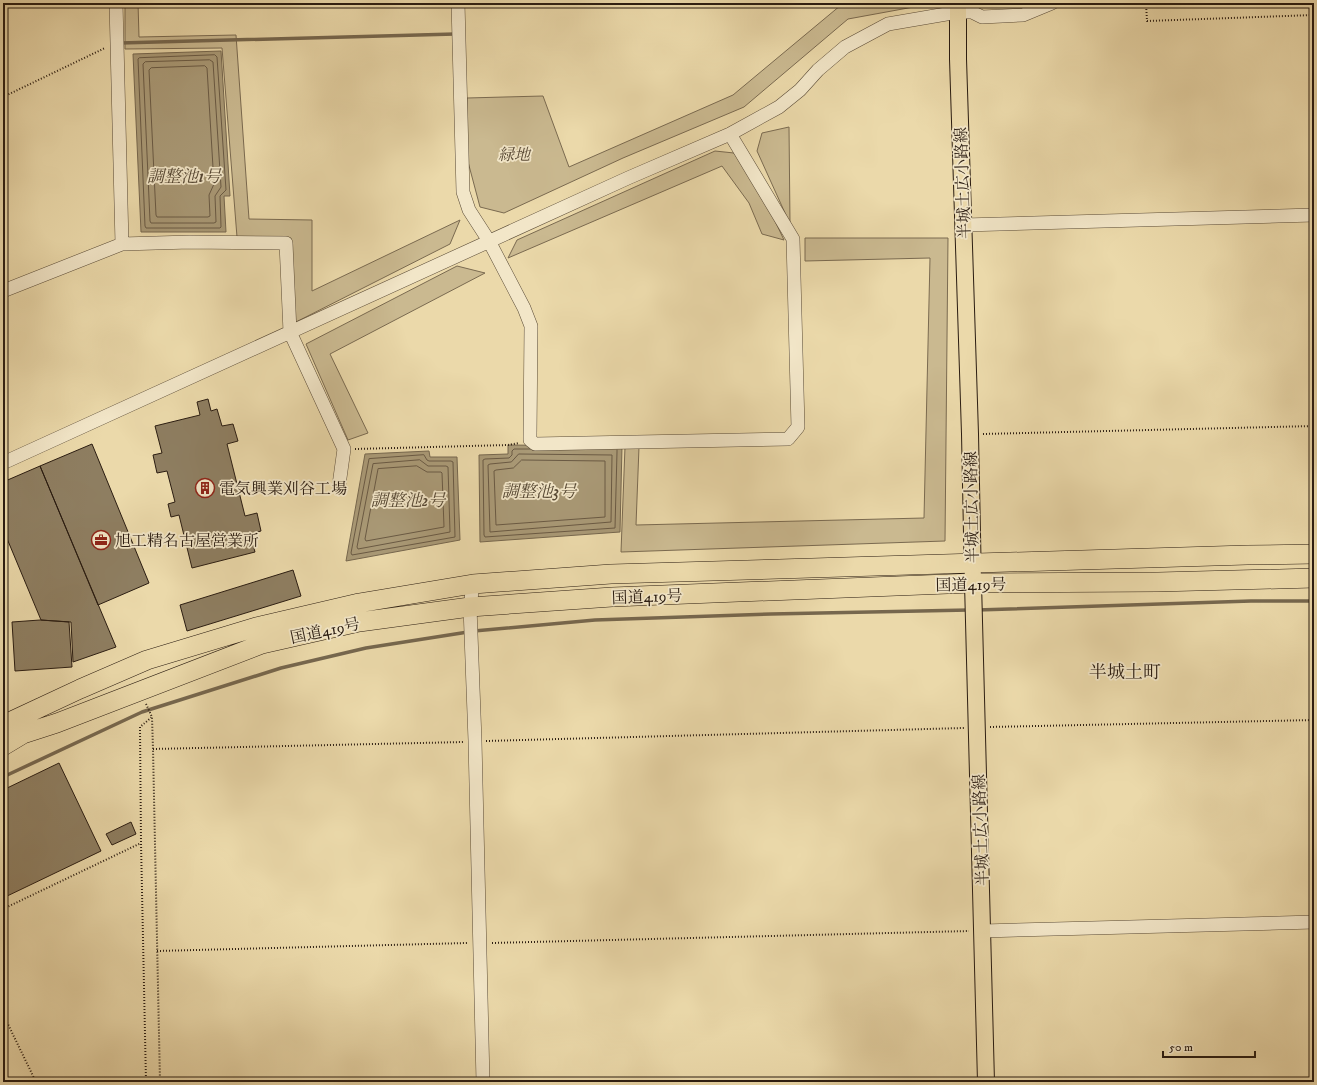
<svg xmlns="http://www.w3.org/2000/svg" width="1317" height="1085" font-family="'IM FELL DW Pica','Noto Serif JP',serif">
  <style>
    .green { fill: #cab990; stroke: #7a6a50 }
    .water { fill: #a99976; stroke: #76674e }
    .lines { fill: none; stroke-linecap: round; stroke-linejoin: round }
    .shore { stroke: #6a5a44; stroke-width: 1 }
    .stream { stroke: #76674e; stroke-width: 3.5 }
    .building { fill: #8e7e61; stroke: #2a1c11 }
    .minor-casing { stroke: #5a4b37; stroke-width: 14 }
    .major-casing { stroke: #2a1c11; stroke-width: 18 }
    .highway-casing { stroke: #2a1c11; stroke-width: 20 }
    .path { stroke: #2a1c11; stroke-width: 2; stroke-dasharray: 1 2; stroke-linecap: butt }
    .minor { stroke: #f2e6c8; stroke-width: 13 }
    .major { stroke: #ebd9aa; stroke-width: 16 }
    .highway { stroke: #ebd9aa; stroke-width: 19 }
    .labels { text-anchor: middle; stroke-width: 3.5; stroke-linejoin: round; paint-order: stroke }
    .park-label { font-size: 16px; font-style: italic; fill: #5a4b37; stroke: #f2e6c8 }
    .street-label { font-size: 16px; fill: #2a1c11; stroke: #f2e6c8 }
    .poi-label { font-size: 16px; fill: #2a1c11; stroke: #f2e6c8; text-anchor: start }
    .water-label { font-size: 17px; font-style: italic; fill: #564834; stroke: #f2e6c8 }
    .quarter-label { font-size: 18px; fill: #2a1c11; stroke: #f2e6c8 }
  </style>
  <rect width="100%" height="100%" fill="#ebd9aa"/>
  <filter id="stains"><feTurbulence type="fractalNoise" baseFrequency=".005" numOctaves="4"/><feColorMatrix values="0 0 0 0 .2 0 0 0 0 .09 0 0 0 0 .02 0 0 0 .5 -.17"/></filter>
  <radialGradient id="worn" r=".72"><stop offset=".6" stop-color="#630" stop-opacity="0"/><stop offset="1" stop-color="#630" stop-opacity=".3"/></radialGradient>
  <path class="green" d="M125,3H138L139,37L236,35L249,219L312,220V291L460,220L450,244L294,323L291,238L237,237L222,48L125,49Z
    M851,3H921L919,6L848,19L744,107L623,158L504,213L480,207L467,158V98L543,96L569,167L733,95L841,5Z
    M789,127L790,224L757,151L762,133Z
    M715,151L734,153L764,198L784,240L762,234L749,203L722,166L508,258L517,240Z
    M805,238H948L945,541L621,552L625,447H639L636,525L924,518L930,258L805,261Z
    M457,266L485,273L330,354L368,433L348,440L306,344Z"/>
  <path class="water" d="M221,51L230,196H224L226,232H141L133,54Z
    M508,445L622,446L620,532L480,542L479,455L508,454Z
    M429,451L430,457H457L460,540L346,561L365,454Z"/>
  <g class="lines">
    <path class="shore" d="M215,55L217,57L226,190L220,196L221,227L220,228H146L145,226L138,59L139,58Z
      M210,60L213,62L221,187L215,196L216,222L214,223H151L150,221L143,64L145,62Z
      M205,66L207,68L214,184L209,195L210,216L208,217H157L156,215L149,70L151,68Z
      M530,449H514L512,451V455L509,458L485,459L483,460L484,535L485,537L615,528L617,452V450
      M519,454L612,455L611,522L490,532L488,465L490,464L511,462Z
      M424,455L427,460L429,461H451L453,462L455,537L352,555L351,553L369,459Z
      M420,460L428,466H446L448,467L450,532L358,549L357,547L373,464Z
      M522,460L605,461V517L496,525L494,471L496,470L513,468Z
      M417,466L427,472H441L442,473L444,527L366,541L365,539L378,469Z"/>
    <path class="stream" d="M120,43L455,34
      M977,610L1251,601H1314
      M474,631L595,620L771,614L969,610
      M3,777L142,712L281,668L366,648L468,632"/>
  </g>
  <path class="building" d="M208,399L211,411L217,409L222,426L233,424L238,441L227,444L245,516L257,513L261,531L250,534L255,552L192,568L179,515L171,517L168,504L175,502L167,471L157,473L153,455L162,453L155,426L200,415L197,402Z
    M92,444L149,583L98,605L40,466Z
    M40,466L116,647L73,662L71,622L41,620L3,529V482Z
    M293,570L301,596L187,631L180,605Z
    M40,620L69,622L72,667L15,671L12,622Z
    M59,763L101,851L3,898V790Z
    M131,822L136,834L112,845L106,834Z"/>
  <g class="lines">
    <defs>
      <path id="minor" d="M116,3L122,244L190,242L286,243L290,332L344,449L339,485
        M458,3L463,192L469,210L489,241L524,308L531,326L530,436V440L535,444L788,439L798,427L793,239L730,134
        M964,225L1314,215
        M3,291L122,244
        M3,463L628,178L730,134L779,107L800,90L818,70L845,47L888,24L958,12H972L982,17L1023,15L1052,3
        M473,584L470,607L475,741L483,1082
        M983,931L1314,922"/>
      <path id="major" d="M958,3V59L970,434L973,583L986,1082"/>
      <path id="highway" d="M3,725L80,689L147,660L256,627L359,603L473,584L611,574L1247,555L1314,554
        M3,746L23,734L57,723L262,644L359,622L470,607L612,597L973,583L1158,582L1314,578"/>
    </defs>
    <use href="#minor" class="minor-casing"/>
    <use href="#major" class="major-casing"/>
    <use href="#highway" class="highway-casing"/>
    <path class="path" d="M1146,3L1147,21L1314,15
      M3,97L105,48
      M983,434L1314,426
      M355,449L508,445L519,443
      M146,704L152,717L153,749L160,1082
      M990,727L1314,720
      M486,741L964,728
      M153,749L464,742
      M3,909L141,843
      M492,943L969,931
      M157,951L467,943
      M3,1014L36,1082
      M146,1082L141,843L140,727L152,717"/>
    <use href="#minor" class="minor"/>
    <use href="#major" class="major"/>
    <use href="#highway" class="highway"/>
  </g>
  <defs>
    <symbol id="building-ring" viewBox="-11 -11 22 22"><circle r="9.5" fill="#f2e6c8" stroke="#8f2418" stroke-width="1.5"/><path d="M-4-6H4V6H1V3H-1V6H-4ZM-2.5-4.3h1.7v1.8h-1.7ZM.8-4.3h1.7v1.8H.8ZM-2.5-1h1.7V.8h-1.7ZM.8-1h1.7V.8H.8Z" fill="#8f2418"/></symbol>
    <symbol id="office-ring" viewBox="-11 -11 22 22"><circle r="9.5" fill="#f2e6c8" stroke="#8f2418" stroke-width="1.5"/><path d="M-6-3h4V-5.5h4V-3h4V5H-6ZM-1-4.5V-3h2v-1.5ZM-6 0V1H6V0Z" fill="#8f2418"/></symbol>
  </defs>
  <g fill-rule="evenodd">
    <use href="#building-ring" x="194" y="477" width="22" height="22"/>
    <use href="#office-ring" x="90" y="529" width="22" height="22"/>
  </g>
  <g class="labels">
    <g class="park-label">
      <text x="514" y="160">緑地</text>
    </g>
    <g class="street-label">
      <text transform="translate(962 183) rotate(-92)" y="6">半城土広小路線</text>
      <text transform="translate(971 507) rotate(-91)" y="6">半城土広小路線</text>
      <text transform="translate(971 584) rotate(-1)" y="6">国道419号</text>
      <text transform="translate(647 596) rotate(-2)" y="6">国道419号</text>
      <text transform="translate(325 630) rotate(-12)" y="6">国道419号</text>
      <text transform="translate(980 830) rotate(-92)" y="6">半城土広小路線</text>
    </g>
    <g class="poi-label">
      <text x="219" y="494">電気興業刈谷工場</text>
      <text x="115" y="546">旭工精名古屋営業所</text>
    </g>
    <g class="water-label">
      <text x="184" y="182">調整池1号</text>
      <text x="539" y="497">調整池3号</text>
      <text x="408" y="506">調整池2号</text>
    </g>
    <g class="quarter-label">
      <text x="1125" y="678">半城土町</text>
    </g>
  </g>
  <rect width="1317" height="1085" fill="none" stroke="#ebd9aa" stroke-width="16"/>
  <rect x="4" y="4" width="1309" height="1077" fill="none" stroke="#2a1c11" stroke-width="2"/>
  <rect x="8" y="8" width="1301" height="1069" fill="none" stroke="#2a1c11"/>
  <path d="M1163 1051v6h92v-6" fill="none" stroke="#2a1c11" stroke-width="2"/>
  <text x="1169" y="1051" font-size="12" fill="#2a1c11" stroke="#f2e6c8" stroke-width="3" paint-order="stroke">50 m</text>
  <rect width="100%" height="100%" filter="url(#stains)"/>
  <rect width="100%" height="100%" fill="url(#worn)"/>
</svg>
